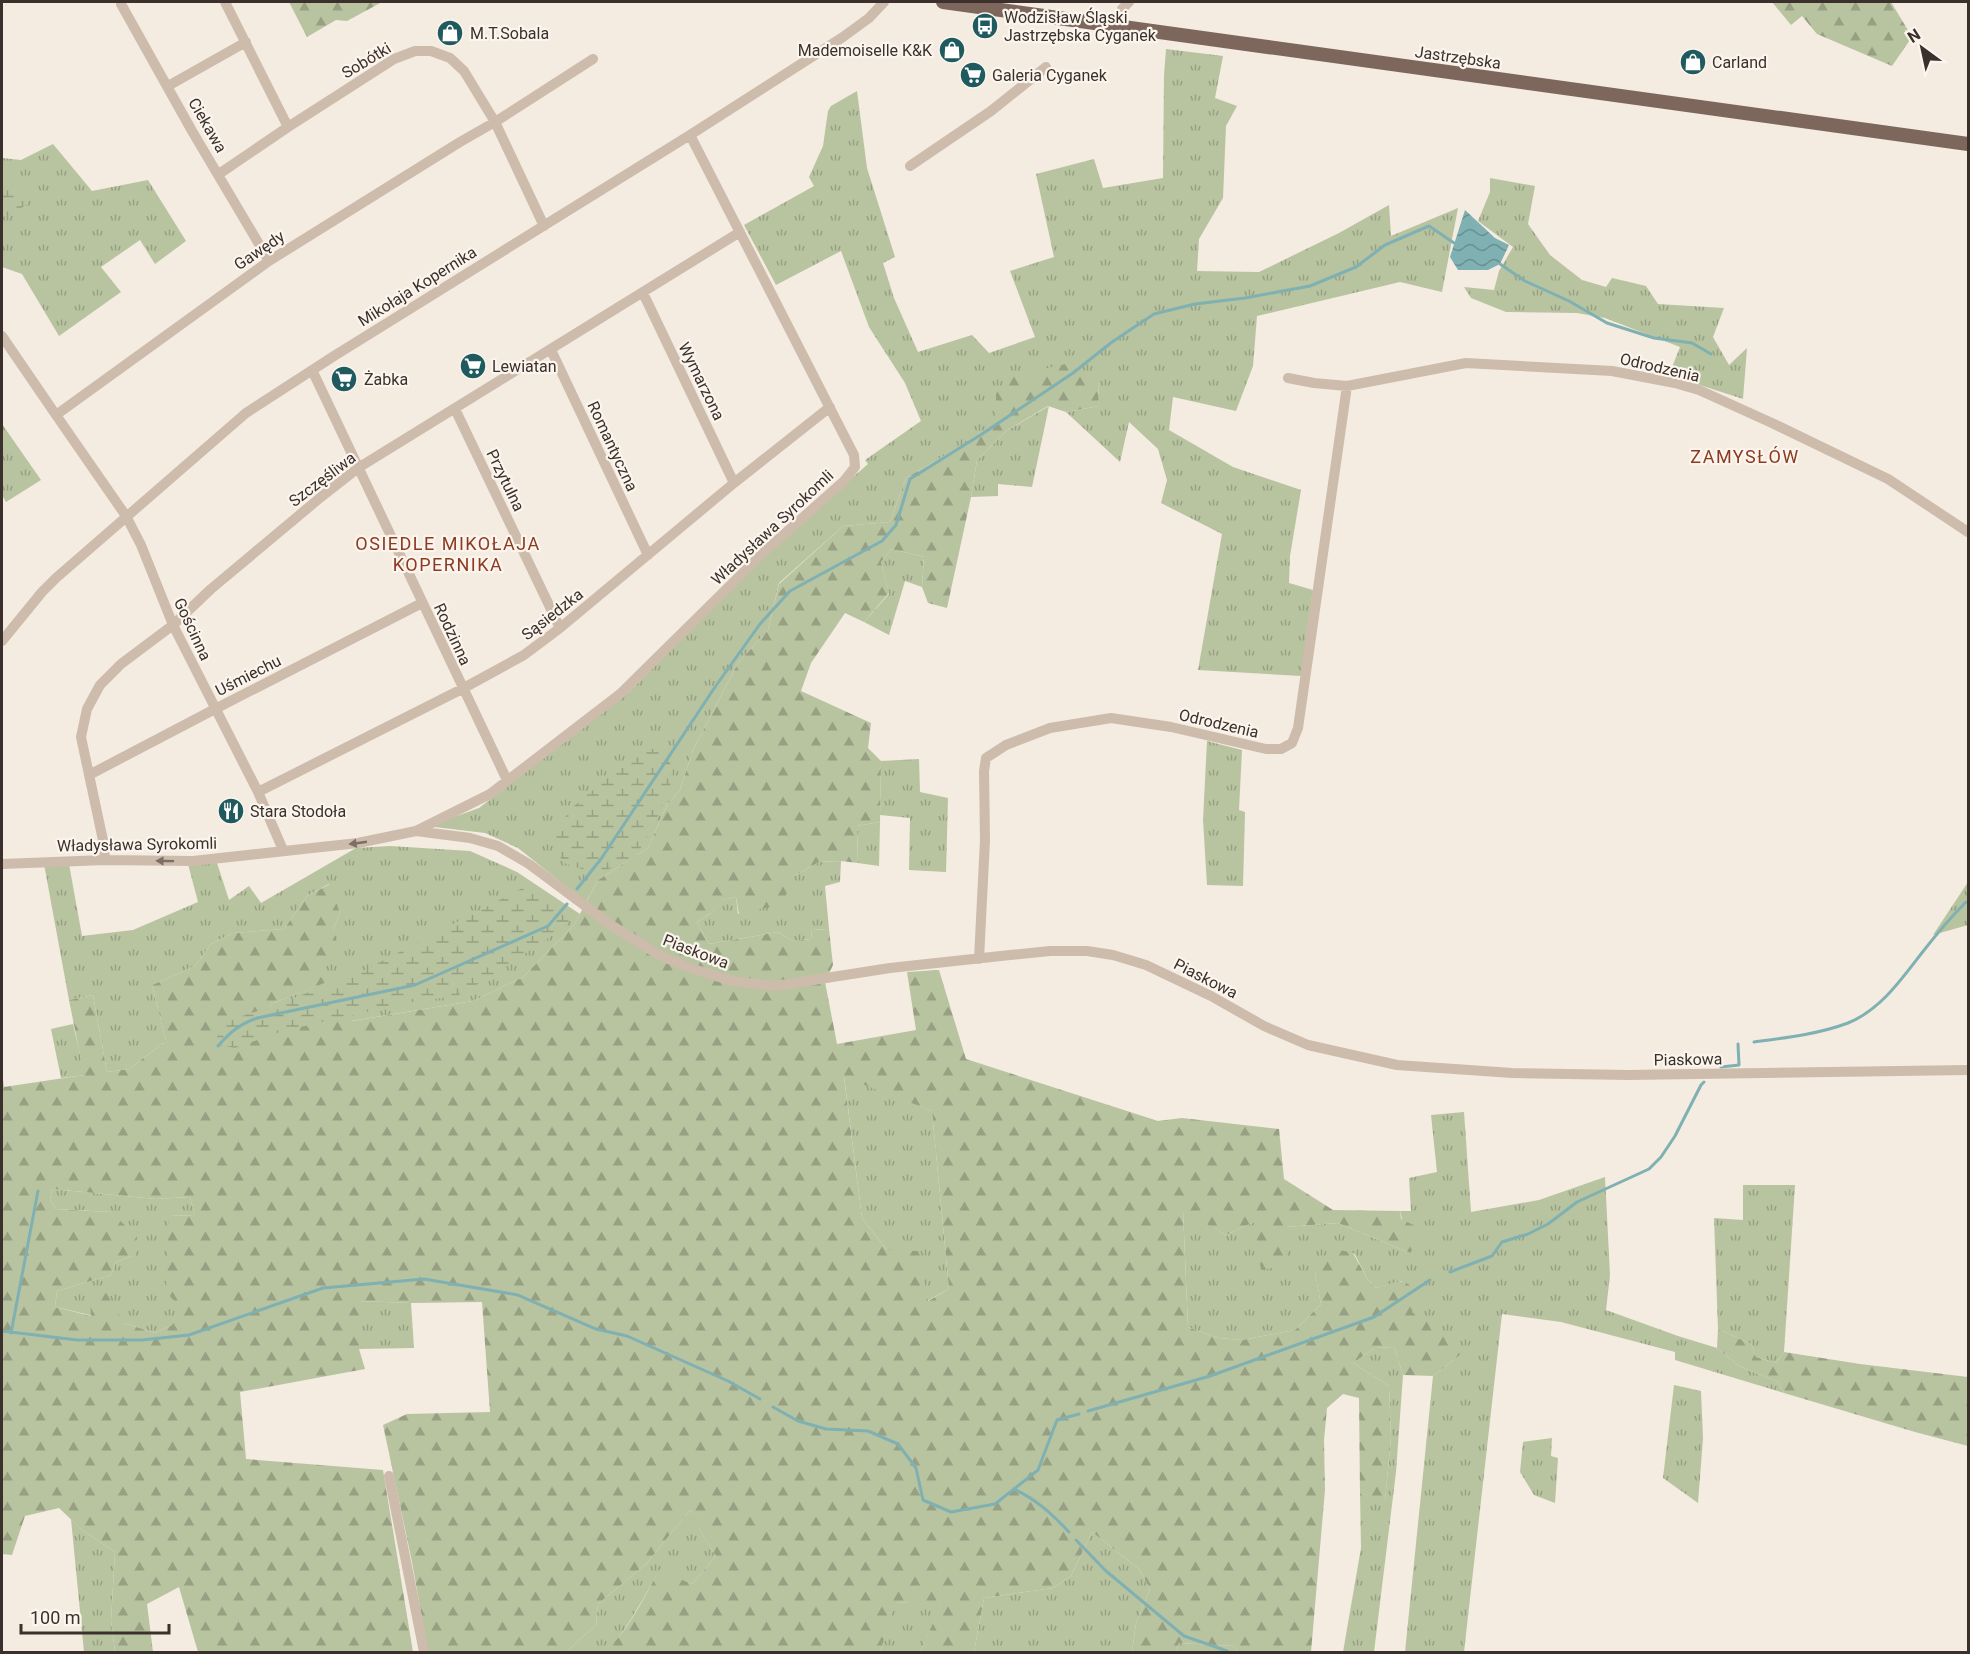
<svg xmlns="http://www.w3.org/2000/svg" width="1970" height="1654" font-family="Roboto,sans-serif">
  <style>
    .grass { fill: url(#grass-tufts) }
    .forest { fill: url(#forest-firs); fill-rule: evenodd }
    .wetland { fill: url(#wetland-marsh) }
    .water { fill: url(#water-waves) }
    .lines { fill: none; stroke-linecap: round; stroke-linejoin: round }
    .stream { stroke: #7fb0b2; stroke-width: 3 }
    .minor { stroke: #cdbbac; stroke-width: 10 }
    .major { stroke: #7d675c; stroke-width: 14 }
    .oneway { fill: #7d6f65 }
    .labels { text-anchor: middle; stroke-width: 4.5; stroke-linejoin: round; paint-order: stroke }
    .poi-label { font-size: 16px; fill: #3b302b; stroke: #fbf5ee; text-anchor: start }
    .street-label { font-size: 16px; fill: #3b302b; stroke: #fbf5ee }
    .neighbourhood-label { font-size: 18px; letter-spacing: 1.5px; fill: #8c3b22; stroke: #fbf5ee }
  </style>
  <defs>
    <pattern id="grass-tufts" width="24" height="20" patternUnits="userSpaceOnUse" patternTransform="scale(1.5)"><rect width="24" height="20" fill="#b8c4a0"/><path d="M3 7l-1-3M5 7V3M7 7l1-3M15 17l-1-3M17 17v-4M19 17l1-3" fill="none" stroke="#97a083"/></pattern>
    <pattern id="forest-firs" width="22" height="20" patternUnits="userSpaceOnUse" patternTransform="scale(1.5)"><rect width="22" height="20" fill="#b8c4a0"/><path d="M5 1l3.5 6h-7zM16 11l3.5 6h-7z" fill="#97a083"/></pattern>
    <pattern id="wetland-marsh" width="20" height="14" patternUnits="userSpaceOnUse" patternTransform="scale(1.5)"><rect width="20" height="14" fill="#b8c4a0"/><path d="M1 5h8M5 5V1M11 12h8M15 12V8" fill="none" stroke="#97a083"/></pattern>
    <pattern id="water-waves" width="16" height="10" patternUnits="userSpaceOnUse" patternTransform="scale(1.5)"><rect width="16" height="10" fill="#7fb0b2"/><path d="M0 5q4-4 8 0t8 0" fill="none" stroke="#699091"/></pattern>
  </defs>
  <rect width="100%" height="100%" fill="#f4ebe1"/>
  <path class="grass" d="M1166,49L1223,56L1215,98L1237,106L1226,126L1223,198L1199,239L1197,271L1259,272L1339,233L1389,205L1391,236L1458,208L1442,292L1400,282L1257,316L1253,366L1236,411L1173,397L1169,430L1233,467L1301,490L1290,556L1289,583L1313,590L1301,676L1198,670L1222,534L1161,503L1167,480L1158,449L1129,422L1120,462L1066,412L1099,406L1098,380L996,392L997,421L968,442L906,478L890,522L843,526L779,583L768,630L738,663L693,750L680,790L667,805L648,848L598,880L586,902L518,848L485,833L435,827V824L479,808L629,692L780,541L868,464L865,460L921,421L905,383L869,327L841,251L776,285L744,225L814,186L809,177L823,146L828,111L831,106L857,91L867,168L895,257L883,263L894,298L918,352L972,335L989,353L1035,337L1010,271L1054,257L1036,174L1094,159L1103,188L1163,178L1164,76Z
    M53,144L92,191L148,180L186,241L155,264L140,240L101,267L121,292L59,336L22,274L2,267V158L21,160Z
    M1490,178L1535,186L1528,224L1550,255L1582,280L1606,287L1612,278L1646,286L1658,304L1724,308L1713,337L1729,365L1747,348L1743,399L1669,375L1680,347L1605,318L1577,313L1506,312L1471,298L1464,287L1494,290L1499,271L1513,247L1478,221L1490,192Z
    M1049,406L1032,487L998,484V496L971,497L977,460L1006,431Z
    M2,424L41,480L6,502L2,495Z
    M891,549L924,557L922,587L905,581L889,635L864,622L889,594L881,562Z
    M1207,741L1242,750L1239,810L1245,812L1243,886L1207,885L1203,820Z
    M919,759L920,792L948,798L946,872L909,870L910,818L880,815L881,761Z
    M880,822L879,866L858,863L857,826Z
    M390,846L470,851L517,872L580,914L574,925L523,977L473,1001L351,1021H265L271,1004L326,982L310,969L333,930L340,913L329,884L307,896L284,929L233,933L211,944L195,966L152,985L166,1041L129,1069L107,1072L93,995L69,1000L44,864H69L82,936L133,930L198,902L188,864L217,863L229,900L249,886L261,903L356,848Z
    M841,861L840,882L825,886L829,929L812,930L811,939L793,941L778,932L709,944L697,922L713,912L721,900L736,897L738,914L792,877L819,862Z
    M1968,882V925L1933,935Z
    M73,1024L85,1075L61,1078L51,1029Z
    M844,1076L932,1111L949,1289L927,1301L862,1218Z
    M1464,1112L1471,1212L1539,1200L1605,1177L1610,1275L1606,1310L1678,1336L1717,1348L1739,1366L1778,1382L1784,1393L1675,1360V1352L1561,1322L1502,1314L1464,1652H1405L1433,1376L1460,1355L1412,1312L1402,1281L1376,1288L1368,1280L1354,1253L1315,1273L1321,1304L1295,1330L1242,1340L1218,1338L1188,1327L1183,1210L1226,1235L1254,1222L1286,1265V1227L1338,1223L1410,1253L1400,1211H1411L1409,1178L1437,1172L1431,1115Z
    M1743,1185H1795L1784,1352L1776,1363L1756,1357L1751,1344L1718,1329L1714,1218L1743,1220Z
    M52,1189L156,1199L190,1197L195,1215L170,1216L181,1307L172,1325L155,1333L124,1323L55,1307L57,1291L111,1275L116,1262L135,1255L111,1212L56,1209L50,1200Z
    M359,1301L411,1303L414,1348L359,1349Z
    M1394,1347L1403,1375L1396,1472L1374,1652H1343L1361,1548L1360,1493L1385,1501L1391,1437L1389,1386L1353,1363L1375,1348Z
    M1674,1385L1701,1391L1703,1438L1698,1503L1663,1478Z
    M1552,1438L1551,1456L1558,1458L1555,1503L1534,1495L1520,1472L1523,1442Z
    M690,1510L706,1520L699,1529L716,1556L692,1584L659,1571C650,1586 619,1646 604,1652C593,1654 578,1652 566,1652L596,1625L598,1604L647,1563Z
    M71,1519L82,1530L115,1552L111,1621L115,1652H84Z
    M1092,1532L1139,1569L1150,1589L1136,1623L1132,1652H974L984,1598L1053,1588L1071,1576Z
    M895,1602L942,1604L920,1652H880Z
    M1179,1643L1234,1646L1239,1652H1176Z"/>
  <path class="forest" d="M289,2H382L347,21L336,20L307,37Z
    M1772,2H1891L1912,37L1892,66L1817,34L1802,16L1791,25Z
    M1066,364L1098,380L1099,406L1066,412L1048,406L1006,431L977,460L971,497L947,608L928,603L922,587L924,557L891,549L881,562L889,593L864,622L845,613L811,663L801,691L871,723L868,748L881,761L880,822L857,826L858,863L841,861L819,862L792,877L783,904L739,914L736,897L722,900L713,912L697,922L709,944L778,932L793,941L811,939L812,930L829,929L833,965L825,982L837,1044L916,1030L907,972L939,970L966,1059L1158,1121L1182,1118L1279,1129L1284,1179L1333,1210L1400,1211L1401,1219L1426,1231L1410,1253L1338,1223L1286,1227V1265L1261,1270L1254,1222L1226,1235L1183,1211L1188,1327L1218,1338L1242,1340L1295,1330L1321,1304L1315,1273L1340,1250L1353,1253L1368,1280L1376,1288C1401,1281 1403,1275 1420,1297L1412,1312L1454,1338L1460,1355L1433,1376L1403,1375L1394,1347L1375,1348L1353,1363L1389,1386L1391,1437L1385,1502L1360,1493L1359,1398L1343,1394L1327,1408L1324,1440L1325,1490L1311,1652H1239L1234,1646L1179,1643L1176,1652H1132L1136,1623L1150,1589L1139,1569L1092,1532L1071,1576L1053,1588L984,1598L974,1652H920L941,1605L896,1602L880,1652H602C623,1642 647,1592 659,1570L692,1584L716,1556L699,1529L705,1520L690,1510L647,1563L598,1604L596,1625L566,1652H428L412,1562L383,1425L407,1414L490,1412L482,1302L411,1303L359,1301V1349L365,1369L240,1392L246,1459L383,1470L413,1652H198L179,1587L147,1604L153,1652H115L111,1621L115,1552L82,1530L59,1508L25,1516L12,1555L2,1554V1071L4,1087L84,1075L69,1000L93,995L107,1072L129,1069L166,1041L152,985L195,966L211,944L233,933L284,929L307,896L330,884L340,913L333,930L340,951L311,969L327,982L271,1004L266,1020L339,1009L352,1021L473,1001L523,977L574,925L598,880L648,848L667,805L680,790L693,750L738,663L768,630L779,584L843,526L890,522L906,478L968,442L996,421V392L1016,375ZM844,1077L932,1111L949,1289L928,1301L919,1251L887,1250L862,1218ZM52,1189L156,1199L190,1197L195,1215L169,1216L166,1292L180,1307L172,1325L155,1333L124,1323L105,1291L90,1298L91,1316L55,1307L57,1291L111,1275L116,1262L135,1255L137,1237L111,1212L56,1209L50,1200Z
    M1718,1329L1751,1344L1756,1357L1776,1363L1784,1352L1860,1364L1968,1377V1446L1915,1432L1784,1393L1778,1382L1739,1366L1717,1348Z"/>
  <path class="wetland" d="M2,177L17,190L31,193L26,205L2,219Z
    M642,749H670L671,783L656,821L635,858L597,874L564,863L548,839L574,806Z
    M530,884L576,914L563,928L490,977L457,996L406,1003L283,1031L235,1048L214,1044L224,1022L273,1006L357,974Z"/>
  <path class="water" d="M1465,210L1495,238L1509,245L1500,264L1488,270H1458L1450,257Z"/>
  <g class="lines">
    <path class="stream" d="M1500,264L1525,281L1569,301L1607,323L1654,338L1692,343L1711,354
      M577,889L601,859L715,687L760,624L790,591L882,541L896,525L910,479L982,434L1073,373L1112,342L1154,314L1195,304L1245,298L1310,286L1356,267L1385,245L1429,226L1454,243
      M1754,1042C1784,1038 1819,1034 1848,1023C1880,1010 1901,980 1921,954C1935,936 1950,918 1966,902
      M218,1046C230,1032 240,1024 257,1018L415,985L548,926L567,904
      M1721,1067L1739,1065L1738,1044
      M1450,1272L1492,1256L1502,1242L1528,1234L1548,1224L1577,1202L1649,1169L1661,1157L1675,1136L1701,1085L1704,1082
      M2,1331L77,1340H142L189,1335L323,1288L424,1279L518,1295L596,1329L627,1336L728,1381L760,1399
      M11,1333L38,1191
      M773,1407L798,1421L826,1429L868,1431L898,1444L916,1468L923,1500L951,1512L995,1504L1038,1470L1057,1420L1079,1414
      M1088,1411L1210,1376L1374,1317L1430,1280
      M1014,1489C1037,1500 1052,1514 1069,1532
      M1076,1540L1106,1571L1184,1636L1227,1651"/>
    <path class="minor" d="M225,2L288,127L394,59L415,51H431L450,58L464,71L495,122L544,226
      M121,4L192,131L269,261
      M1117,26L1122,9L1129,2
      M168,86L246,42
      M910,166L991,111L1046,67
      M219,174L288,127
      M643,293L734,483
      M2,336L56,415
      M551,350L648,555
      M312,370L507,780
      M1288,378L1314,383L1347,386L1466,363L1612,371L1675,383L1699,390L1772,423L1888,479L1968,532
      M455,409L560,628
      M2,641L42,592L56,578L246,413L334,356L690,135L843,37L869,18L884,2
      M89,775L215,709L422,603
      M258,792L462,689L524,655L560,628L734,483L830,407
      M416,831L470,838L498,846L529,864L608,923L659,955L687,967L732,981L775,986L890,968L1010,955L1050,951H1087L1113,955L1146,965L1211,996L1264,1026L1308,1045L1397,1065L1512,1073L1628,1075L1968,1070
      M283,850L258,792L173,625L141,545L126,516L56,415L269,261L460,142L495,122L593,59
      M105,860L104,845L81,737L87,709L100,685L121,664L173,625L211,589L321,497L358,468L740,232
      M2,864L105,860L193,861L358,843L416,831L490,794L620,694L764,552L844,481L855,467L854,455L690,135
      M979,959L985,840L984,771L986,758L1006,745L1050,728L1111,718L1171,727L1266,749H1281L1292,743L1298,728L1347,386
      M389,1476L424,1652"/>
    <path class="major" d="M943,2L1968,144"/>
  </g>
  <defs><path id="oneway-solid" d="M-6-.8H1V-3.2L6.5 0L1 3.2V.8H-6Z" transform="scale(1.5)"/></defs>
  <g class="oneway">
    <use href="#oneway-solid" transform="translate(358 843) rotate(172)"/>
    <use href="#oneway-solid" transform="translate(165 861) rotate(-179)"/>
  </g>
  <defs>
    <symbol id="bus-disc" viewBox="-11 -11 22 22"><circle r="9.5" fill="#1f5a5e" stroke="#fbf5ee"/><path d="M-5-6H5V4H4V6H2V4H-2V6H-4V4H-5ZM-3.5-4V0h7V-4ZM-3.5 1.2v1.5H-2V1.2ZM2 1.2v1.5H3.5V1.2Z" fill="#fff"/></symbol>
    <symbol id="shop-disc" viewBox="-11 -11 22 22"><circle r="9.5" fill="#1f5a5e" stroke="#fbf5ee"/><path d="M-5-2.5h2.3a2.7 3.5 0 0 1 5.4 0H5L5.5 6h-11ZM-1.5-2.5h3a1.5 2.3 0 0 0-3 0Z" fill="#fff"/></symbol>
    <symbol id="supermarket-disc" viewBox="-11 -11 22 22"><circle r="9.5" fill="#1f5a5e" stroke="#fbf5ee"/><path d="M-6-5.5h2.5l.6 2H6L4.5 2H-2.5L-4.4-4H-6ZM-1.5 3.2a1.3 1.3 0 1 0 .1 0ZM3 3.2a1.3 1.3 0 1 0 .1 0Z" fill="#fff"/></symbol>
    <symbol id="restaurant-disc" viewBox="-11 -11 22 22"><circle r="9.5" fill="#1f5a5e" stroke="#fbf5ee"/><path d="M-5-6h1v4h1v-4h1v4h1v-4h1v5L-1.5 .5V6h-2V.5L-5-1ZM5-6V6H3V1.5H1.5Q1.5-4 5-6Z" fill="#fff"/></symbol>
  </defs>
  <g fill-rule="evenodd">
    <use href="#bus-disc" x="970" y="11" width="30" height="30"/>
    <use href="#shop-disc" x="435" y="18" width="30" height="30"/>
    <use href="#shop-disc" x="937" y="35" width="30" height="30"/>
    <use href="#shop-disc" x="1678" y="47" width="30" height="30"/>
    <use href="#supermarket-disc" x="958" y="60" width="30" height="30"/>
    <use href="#supermarket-disc" x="458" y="351" width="30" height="30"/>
    <use href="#supermarket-disc" x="329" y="364" width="30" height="30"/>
    <use href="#restaurant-disc" x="216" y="796" width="30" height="30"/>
  </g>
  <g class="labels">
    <g class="poi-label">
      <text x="1004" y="23">Wodzisław Śląski<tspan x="1004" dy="18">Jastrzębska Cyganek</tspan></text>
      <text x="470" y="39">M.T.Sobala</text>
      <text x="932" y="56" text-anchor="end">Mademoiselle K&amp;K</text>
      <text x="1712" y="68">Carland</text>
      <text x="992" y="81">Galeria Cyganek</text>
      <text x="492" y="372">Lewiatan</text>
      <text x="364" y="385">Żabka</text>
      <text x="250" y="817">Stara Stodoła</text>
    </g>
    <g class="street-label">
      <text transform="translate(1458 57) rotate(8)" y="6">Jastrzębska</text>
      <text transform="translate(366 60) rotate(-31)" y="6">Sobótki</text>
      <text transform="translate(208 125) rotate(60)" y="6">Ciekawa</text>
      <text transform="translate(259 250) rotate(-34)" y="6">Gawędy</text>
      <text transform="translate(417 286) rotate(-32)" y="6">Mikołaja Kopernika</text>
      <text transform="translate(1660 367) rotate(13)" y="6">Odrodzenia</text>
      <text transform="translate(702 381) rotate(64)" y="6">Wymarzona</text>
      <text transform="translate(613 446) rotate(65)" y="6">Romantyczna</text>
      <text transform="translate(322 479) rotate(-37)" y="6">Szczęśliwa</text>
      <text transform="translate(506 480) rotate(64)" y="6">Przytulna</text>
      <text transform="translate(772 527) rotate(-43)" y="6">Władysława Syrokomli</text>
      <text transform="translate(552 614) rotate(-38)" y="6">Sąsiedzka</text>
      <text transform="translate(193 629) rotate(65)" y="6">Gościnna</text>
      <text transform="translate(453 634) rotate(65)" y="6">Rodzinna</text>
      <text transform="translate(248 675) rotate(-27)" y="6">Uśmiechu</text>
      <text transform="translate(1219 723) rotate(13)" y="6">Odrodzenia</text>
      <text transform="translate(137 844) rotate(-1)" y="6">Władysława Syrokomli</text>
      <text transform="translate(696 951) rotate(21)" y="6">Piaskowa</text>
      <text transform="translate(1206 978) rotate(27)" y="6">Piaskowa</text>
      <text transform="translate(1688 1059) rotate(-1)" y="6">Piaskowa</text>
    </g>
    <g class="neighbourhood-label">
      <text x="1745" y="463">ZAMYSŁÓW</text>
      <text x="448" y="550">OSIEDLE MIKOŁAJA<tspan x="448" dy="21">KOPERNIKA</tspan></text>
    </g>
  </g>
  <rect width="1970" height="1654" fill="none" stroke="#3b302b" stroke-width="6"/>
  <g transform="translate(1922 48) rotate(327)" stroke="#fbf5ee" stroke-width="4.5" paint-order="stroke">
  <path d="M0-4.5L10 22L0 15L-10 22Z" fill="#3b302b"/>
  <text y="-9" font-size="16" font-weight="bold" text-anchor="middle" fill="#3b302b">N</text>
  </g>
  <path d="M21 1624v9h148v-9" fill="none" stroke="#3b302b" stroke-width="3"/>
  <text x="30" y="1624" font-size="18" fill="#3b302b" stroke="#fbf5ee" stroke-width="4.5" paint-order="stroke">100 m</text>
</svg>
